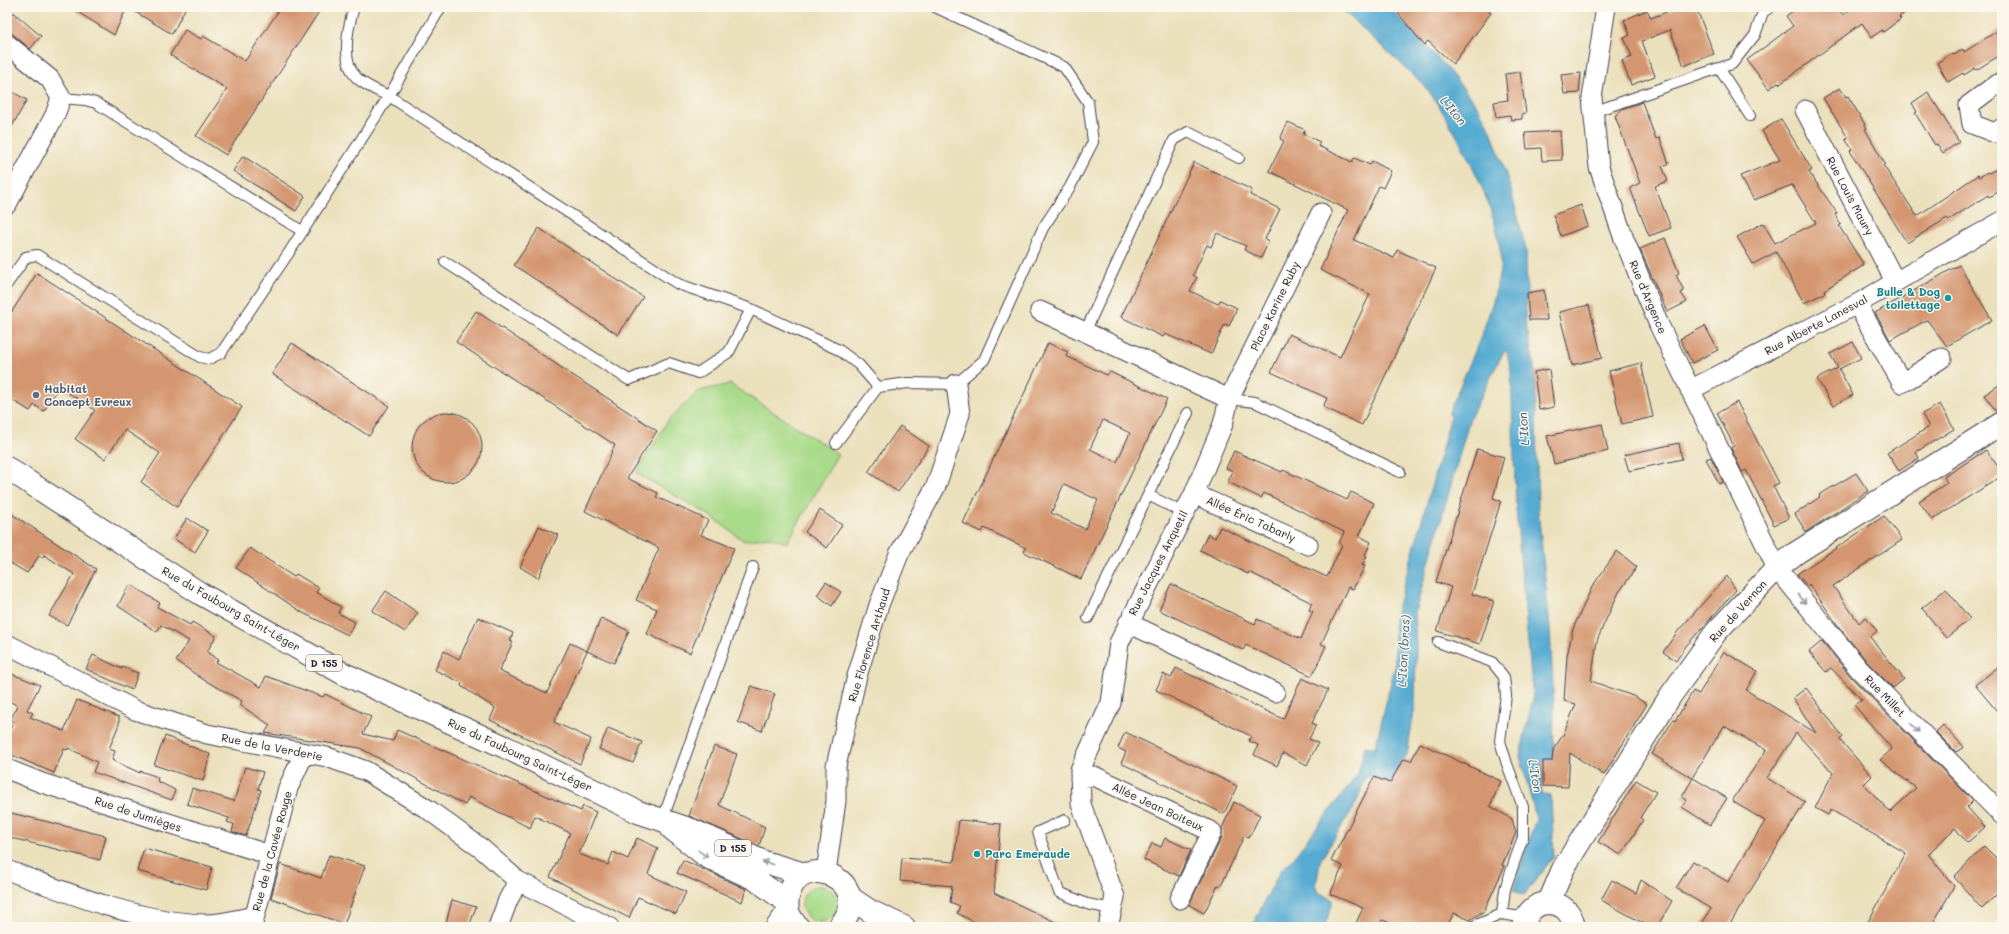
<svg xmlns="http://www.w3.org/2000/svg" width="2009" height="934" font-family="Mali,sans-serif">
  <style>
    .green { fill: #a8da89; stroke: #657e62 }
    .water { fill: #56abd2; stroke: #3c6686 }
    .building { fill: #d49670; fill-rule: evenodd }
    .lines { fill: none; stroke-linecap: round; stroke-linejoin: round }
    .service-casing { stroke: #403e4e; stroke-width: 12 }
    .minor-casing { stroke: #403e4e; stroke-width: 21 }
    .tertiary-casing { stroke: #403e4e; stroke-width: 24 }
    .primary-casing { stroke: #403e4e; stroke-width: 24 }
    .service { stroke: #fff; stroke-width: 10 }
    .minor { stroke: #fff; stroke-width: 19 }
    .tertiary { stroke: #fff; stroke-width: 22 }
    .primary { stroke: #fff; stroke-width: 22 }
    .oneway { stroke: #9c9ca7 }
    .culture-dot { fill: #0f9aa8; stroke: #fbf7ec; stroke-width: 1.5 }
    .service-dot { fill: #5c6f8a; stroke: #fbf7ec; stroke-width: 1.5 }
    .labels { text-anchor: middle; stroke-width: 3; stroke-linejoin: round; paint-order: stroke }
    .shield { fill: #fbf7ec; stroke: #636270; stroke-width: 1 }
    .shield-label { font-size: 10px; font-weight: bold; fill: #22223b }
    .street-label { font-size: 11px; fill: #22223b; stroke: #fbf7ec }
    .culture-label { font-size: 11px; font-weight: bold; fill: #0d838f; stroke: #fbf7ec; text-anchor: end }
    .service-label { font-size: 11px; font-weight: bold; fill: #4e5e75; stroke: #fbf7ec; text-anchor: start }
    .water-label { font-size: 12px; font-style: italic; fill: #375977; stroke: #fbf7ec }
  </style>
  <rect width="100%" height="100%" fill="#fbf7ec"/>
  <filter id="ink" filterUnits="userSpaceOnUse"><feTurbulence type="fractalNoise" baseFrequency=".025" numOctaves="2"/><feDisplacementMap in="SourceGraphic" scale="8" xChannelSelector="R" yChannelSelector="G"/><feConvolveMatrix kernelMatrix="1 2 1 2 8 2 1 2 1" color-interpolation-filters="sRGB"/></filter>
  <filter id="wash" filterUnits="userSpaceOnUse"><feTurbulence type="fractalNoise" baseFrequency=".012" numOctaves="4" result="noise"/><feDisplacementMap in="SourceGraphic" scale="16" xChannelSelector="R" yChannelSelector="G"/><feGaussianBlur stdDeviation="0.9" result="paint"/><feColorMatrix in="noise" values="0 0 0 0 0 0 0 0 0 0 0 0 0 0 0 0 0 1.4 0 .05"/><feComposite in="paint" operator="in"/></filter>
  <g filter="url(#wash)">
    <rect width="100%" height="100%" fill="#ebe0bc"/>
    <path class="green" d="M730,384L838,454L787,543L768,537L744,541L709,515L636,473L669,419L699,391Z
      M802 904a18 18 0 1 1 36 0a18 18 0 1 1-36 0Z"/>
    <path class="water" d="M1339,7H1389L1445,66L1476,104L1491,130L1510,186L1526,250L1527,293L1525,319L1535,372L1538,509L1550,628L1554,706L1553,761H1543L1541,795L1551,796L1554,856L1524,895L1513,891L1536,818L1520,756L1533,698L1516,511L1511,373L1507,352L1504,351L1470,418L1414,615L1416,644L1415,707L1412,724L1407,755L1390,783L1375,777L1366,776L1356,804L1320,861L1316,887L1318,892L1332,899V905L1324,927H1252V923L1257,921L1256,918L1280,871L1290,862L1358,774L1365,746L1375,748L1395,666L1394,620L1451,416L1448,415C1467,367 1492,320 1500,270C1508,223 1452,119 1422,83Z"/>
    <g id="blocks">
      <path class="building" d="M7,7L41,36L30,49L7,29Z
        M70,7H186L172,34L127,7L114,35Z
        M281,7H322L226,155L196,136L227,89L170,55L185,30L201,39L203,36L245,61Z
        M1393,7H1483L1491,13L1453,64L1428,41L1424,45Z
        M1680,7H1696L1714,54L1684,66L1670,30L1642,41L1655,76L1631,85L1622,61L1632,57L1624,38L1630,35L1624,20L1647,10L1651,18Z
        M1798,7H1836L1843,15L1851,9L1850,7H1912L1899,17L1901,19L1883,32L1882,30L1872,37L1862,23L1780,84L1778,82L1769,89L1747,60L1793,26L1786,16Z
        M2002,28V54L1976,70L1975,68L1964,75L1963,73L1948,82L1937,63L1952,53L1954,55L1963,49L1964,52Z
        M1520,72L1526,113L1522,114V119L1511,120L1510,115L1496,117L1494,102L1508,100L1505,74Z
        M1581,73L1579,93L1564,94L1561,75Z
        M1840,88L1846,97L1848,96L1867,128L1865,129L1885,164L1883,165L1917,216L1978,175L1979,177L1988,172L1989,173L2002,166V190L1989,197L1988,195L1949,220L1947,218L1907,243L1850,151L1852,149L1845,139L1848,138L1823,98Z
        M7,89L27,100L7,135Z
        M1928,92L1959,142L1943,153L1937,144L1935,145L1915,113L1917,112L1912,103Z
        M1642,102L1656,139L1660,138L1669,164L1662,166L1668,181L1655,186L1671,228L1649,236L1630,188L1640,183L1615,116L1622,109Z
        M1781,119L1812,170L1809,172L1837,213L1835,214L1841,225L1839,226L1864,265L1824,290L1825,293L1804,303L1776,252L1753,264L1737,237L1763,223L1775,243L1816,223L1792,185L1754,200L1740,176L1780,160L1762,131Z
        M1288,122L1305,130L1303,134L1320,142L1318,146L1352,162L1354,158L1370,165L1372,161L1391,171L1383,188L1379,186L1354,240L1394,258L1397,250L1436,268L1362,425L1323,407L1327,398L1271,372L1289,334L1340,357L1370,294L1320,270L1348,210L1269,171L1284,141L1280,139Z
        M1560,131L1562,160L1542,161L1541,148L1527,149L1525,133Z
        M243,156L305,196L296,211L233,171Z
        M1194,162L1252,190L1250,195L1280,209L1265,239L1269,241L1261,258L1244,250L1246,246L1217,233L1211,247L1207,245L1193,275L1197,277L1190,291L1218,304L1220,300L1237,308L1229,326L1225,324L1211,354L1165,334L1163,337L1121,317Z
        M1581,205L1588,226L1561,236L1553,215Z
        M539,228L643,297L618,335L514,265Z
        M1665,238L1679,273L1676,275L1684,291L1681,293L1687,302L1667,312L1640,249Z
        M1959,265L1992,320L1947,346L1927,320L1890,340L1875,313Z
        M37,273L242,407L177,507L141,482L160,453L125,430L105,459L75,439L95,410L59,387L44,411L34,405L30,411L7,397V319Z
        M1544,290L1547,320H1529L1527,293Z
        M1589,305L1602,358L1572,365L1559,312Z
        M476,311L657,431L627,478L658,493L656,497L708,520L701,535L734,548L690,653L647,634L657,609L636,600L659,548L585,511L615,445L456,342Z
        M1705,326L1718,350L1692,363L1680,339Z
        M1853,342L1861,358L1839,369L1853,395L1833,406L1817,379L1838,368L1830,354Z
        M292,343L389,406L369,436L272,374Z
        M1048,343L1068,352L1066,356L1107,375L1110,372L1167,399L1081,579L1024,552L1026,548L984,528L982,532L963,523ZM1103,420L1130,433L1117,462L1090,449ZM1064,484L1098,500L1085,529L1051,513Z
        M1641,363L1653,417L1622,424L1609,371Z
        M1549,369L1554,407L1539,410L1534,372Z
        M2002,383V411L1997,412L1984,395Z
        M1737,402L1779,483L1773,486L1789,518L1774,525L1746,470L1742,472L1731,448L1734,446L1717,413Z
        M1940,404L1954,429L1916,452L1919,458L1899,471L1887,453L1929,427L1922,414Z
        M412 447a35 35 0 1 1 70 0a35 35 0 1 1-70 0Z
        M1602,424L1608,451L1554,464L1547,436Z
        M900,426L929,446L898,492L868,472Z
        M1679,443L1682,459L1629,471L1624,455Z
        M1477,449L1504,457L1493,498L1501,501L1472,594L1494,601L1480,644L1437,631L1451,587L1436,582Z
        M1986,450L2002,472V476L1932,520L1919,501L1947,483L1944,477Z
        M1234,451L1282,472L1283,470L1347,500L1351,492L1374,503L1359,536L1371,542L1365,555L1367,556L1362,565L1365,566L1353,589L1348,587L1321,644L1326,646L1312,676L1246,645L1243,650L1159,610L1171,584L1255,624L1257,619L1301,639L1313,611L1309,610L1312,603L1249,572L1248,574L1200,550L1208,534L1215,538L1220,527L1327,577L1342,545L1339,543L1344,532L1264,493L1261,498L1228,482L1233,471L1226,468Z
        M1711,457L1723,482L1719,484L1706,459Z
        M1856,473L1868,491L1806,532L1795,514L1820,497L1819,495Z
        M820,510L842,525L827,548L805,532Z
        M7,511L96,569L67,625L49,616L74,574L44,555L43,558L39,556L27,573L7,561Z
        M1884,516L1902,540L1833,586L1859,623L1866,617L1877,631L1870,637L1904,679L1893,688L1867,662L1839,627L1809,584L1807,586L1797,574Z
        M187,518L208,531L195,552L174,539Z
        M539,526L558,535L538,578L520,567Z
        M250,548L294,577L296,574L319,588L316,592L341,607L338,613L355,622L348,635L303,613L236,568Z
        M1617,551L1637,567L1619,592L1604,624L1597,641L1591,681L1633,696L1647,704L1604,775L1570,753L1568,787L1543,786V761H1552L1553,750L1563,735L1576,704L1564,701L1567,656L1573,629L1592,587Z
        M1727,576L1736,590L1686,646L1676,661L1663,652L1678,631Z
        M826,582L841,592L832,606L817,595Z
        M131,585L160,603L157,607L190,625L192,622L216,636L207,652L218,660L216,662L261,687L266,676L323,697L325,694L371,717L363,734L393,741L397,730L581,811L583,806L596,812L579,854L608,865L613,852L628,859L637,838L658,848L648,874L686,892L676,914L638,897L629,918L550,877L570,833L535,816L530,828L469,797L465,805L360,748L265,733L270,725L240,705L242,701L204,680L176,661L189,641L161,625L157,632L118,606L127,588Z
        M1946,589L1970,619L1946,638L1922,608Z
        M386,591L418,613L405,632L372,611Z
        M478,617L513,633L510,641L513,642L499,671L547,693L570,643L587,651L554,722L591,739L580,764L490,720L495,708L461,686L462,683L435,670L444,651L459,659Z
        M601,618L629,631L614,663L587,651Z
        M1822,641L1851,677L1973,801L1967,807L1985,827L1967,843L1955,828L1928,854L1954,886L1931,927H1865L1906,853L1831,810L1828,815L1815,808L1833,773L1796,733L1767,778L1805,802L1728,927H1700L1711,909L1676,888L1693,861L1728,882L1765,821L1732,801L1766,750L1724,726L1692,778L1652,754L1673,720L1675,721L1693,691L1699,694L1724,652L1757,671L1746,690L1816,733L1793,698L1806,688L1843,737L1840,740L1872,776L1864,784L1890,812L1916,788L1880,760L1892,749L1854,705L1862,700L1831,668L1826,672L1809,652Z
        M93,655L122,669V667L138,673L132,690L86,669Z
        M2002,664V717L1975,685Z
        M1176,668L1283,719L1302,678L1328,690L1312,723L1316,725L1309,739L1318,743L1307,765L1283,753L1277,766L1254,755L1258,745L1249,741L1251,736L1156,690L1163,674L1171,678Z
        M7,672L40,685L27,710L33,713L30,717L64,731L77,700L119,717V724L109,749L115,751L112,760L140,773V771L158,777L157,781L175,790L172,800L93,772L97,762L68,748L67,750L64,749L54,773L7,753V734L14,722L10,720L18,706L7,700Z
        M751,686L775,694L762,731L738,722Z
        M1943,725L1964,747L1956,752L1936,732Z
        M608,728L642,742L633,763L599,749Z
        M1125,732L1237,786L1224,814L1121,763L1126,752L1118,748Z
        M165,736L210,754L203,781L154,765Z
        M1420,743L1501,781L1490,806L1512,819L1516,833L1502,865L1505,866L1502,872L1484,911L1470,920L1454,913L1446,927H1401L1382,920L1378,927H1365L1356,923L1363,908L1330,894L1343,866L1331,861L1374,777L1390,783L1403,759L1411,761Z
        M714,746L737,754L719,805L765,827L759,846L689,816Z
        M245,767L263,772L258,789L261,790L246,836L232,832L234,824L227,822L229,818L187,804L192,788L234,801Z
        M1693,778L1727,798L1710,825L1682,807L1687,800L1682,797Z
        M1636,780L1656,792L1640,818L1643,820L1621,855L1598,842Z
        M1234,802L1260,815L1249,838L1244,836L1221,886L1218,885L1204,913L1189,905L1222,837V828Z
        M7,812L106,836L100,860L7,837Z
        M959,820L1001,824L994,893L1066,927H974L976,923L957,913L960,906L950,902L952,886L900,881L902,858L954,862Z
        M1165,838L1191,850L1179,876L1144,860L1152,843L1161,847Z
        M1984,846L2002,864V889L1982,909L1954,877Z
        M144,848L212,867L206,890L137,871Z
        M329,855L365,866L344,924L271,898L280,864L321,878Z
        M683,860L746,889L742,902L677,873Z
        M1612,880L1636,893L1641,880L1672,901L1657,927H1650L1601,900Z
        M452,900L476,907L469,927H445Z"/>
    </g>
  </g>
  <g filter="url(#ink)">
    <use href="#blocks" fill-opacity="0" stroke="#403e4e" stroke-width="1"/>
    <g class="lines">
      <defs>
        <path id="service" d="M441,7L389,96L678,284L751,309L839,350L859,365L878,387
          M1719,68L1732,64L1755,35L1763,12L1771,7
          M61,98L85,100L96,103L302,231
          M1593,112L1719,68L1750,116
          M445,262L629,380L669,363L698,373L729,352L751,309
          M7,284L26,257L37,255L200,357L209,359L221,353L290,251L389,96C378,91 365,86 357,78C340,61 348,27 354,7
          M1085,332L1174,140L1188,132L1239,158
          M1229,399L1255,402L1400,472
          M836,443L878,387L908,383L956,384L984,360L1043,228L1070,187L1093,142L1088,102L1064,67L935,7
          M1184,513L1148,495L1188,413
          M1088,618L1148,495
          M1438,642L1492,662L1504,677L1506,695L1500,741L1507,764L1523,807V837L1505,889L1502,914L1526,918
          M1065,820L1038,832L1059,892L1087,904L1112,909
          M662,821L753,567
          M1472,927L1502,914"/>
        <path id="minor" d="M1606,7L1592,98L1599,167L1624,239L1659,325L1771,556L1777,568L1859,669L2002,815
          M7,44L50,79L61,98L55,115L7,204
          M2002,84H1997L1969,105L1972,124L1995,133L2002,128
          M1805,110L1895,281
          M1857,304L1902,383L1942,358
          M1040,311L1229,399L1223,424L1194,494L1119,643L1111,703L1080,770L1081,804L1115,897L1108,927
          M1690,390L1857,304L2002,221
          M1229,399L1321,213
          M1194,494L1308,545
          M1128,623L1275,692
          M7,644L135,710L207,734L327,757L366,771L429,810L482,849L518,881L609,927
          M7,769L42,783L270,855
          M1080,778L1094,776L1212,832L1180,899
          M7,870C67,893 142,923 206,924C222,924 239,919 254,916
          M826,872L836,801V766L857,676L879,605L899,554L936,486L960,414L956,384
          M252,927L288,788L304,754
          M498,927L508,900L518,881"/>
        <path id="tertiary" d="M777,927L788,912"/>
        <path id="primary" d="M7,468L201,594L344,674L505,747L638,812L692,830L764,862L805,874
          M672,829L707,857L755,879L787,902
          M849,897L870,911L904,927
          M1549,902L1563,869L1671,695L1716,632L1777,568L1796,553L2002,423
          M798,927C789,918 786,909 788,897C799,846 879,882 839,927
          M1524,927C1527,895 1570,895 1574,927"/>
      </defs>
      <use href="#service" class="service-casing"/>
      <use href="#minor" class="minor-casing"/>
      <use href="#tertiary" class="tertiary-casing"/>
      <use href="#primary" class="primary-casing"/>
      <use href="#service" class="service"/>
      <use href="#minor" class="minor"/>
      <use href="#tertiary" class="tertiary"/>
      <use href="#primary" class="primary"/>
    </g>
    <defs><path id="oneway-shaft" d="M-6 0H5M1.5-3L5.5 0L1.5 3" fill="none" stroke-width="1.6" stroke-linecap="round" stroke-linejoin="round"/></defs>
    <g class="oneway">
      <use href="#oneway-shaft" transform="translate(1802 599) rotate(51)"/>
      <use href="#oneway-shaft" transform="translate(1915 728) rotate(46)"/>
      <use href="#oneway-shaft" transform="translate(703 854) rotate(36)"/>
      <use href="#oneway-shaft" transform="translate(768 863) rotate(-164)"/>
    </g>
  </g>
  <g class="culture-dot">
    <circle cx="1948" cy="298" r="4"/>
    <circle cx="977" cy="854" r="4"/>
  </g>
  <circle class="service-dot" cx="36" cy="395" r="4"/>
  <g class="labels">
    <g class="shield">
      <rect x="306" y="655" width="36" height="16" rx="3"/>
      <rect x="715" y="840" width="36" height="16" rx="3"/>
    </g>
    <g class="shield-label">
      <text x="324" y="667">D 155</text>
      <text x="733" y="852">D 155</text>
    </g>
    <g class="street-label">
      <text transform="translate(1850 196) rotate(62)" y="4">Rue Louis Maury</text>
      <text transform="translate(1648 297) rotate(67)" y="4">Rue d'Argence</text>
      <text transform="translate(1275 306) rotate(-64)" y="4">Place Karine Ruby</text>
      <text transform="translate(1816 325) rotate(-28)" y="4">Rue Alberte Lanesval</text>
      <text transform="translate(1251 519) rotate(24)" y="4">Allée Éric Tabarly</text>
      <text transform="translate(1158 563) rotate(-63)" y="4">Rue Jacques Anquetil</text>
      <text transform="translate(231 609) rotate(30)" y="4">Rue du Faubourg Saint-Léger</text>
      <text transform="translate(1738 611) rotate(-48)" y="4">Rue de Vernon</text>
      <text transform="translate(869 645) rotate(-73)" y="4">Rue Florence Arthaud</text>
      <text transform="translate(1885 696) rotate(46)" y="4">Rue Millet</text>
      <text transform="translate(272 747) rotate(11)" y="4">Rue de la Verderie</text>
      <text transform="translate(520 755) rotate(25)" y="4">Rue du Faubourg Saint-Léger</text>
      <text transform="translate(1158 807) rotate(25)" y="4">Allée Jean Boiteux</text>
      <text transform="translate(138 814) rotate(18)" y="4">Rue de Jumièges</text>
      <text transform="translate(272 851) rotate(-75)" y="4">Rue de la Cavée Rouge</text>
    </g>
    <g class="culture-label">
      <text x="1940" y="296">Bulle &amp; Dog<tspan x="1940" dy="13">toilettage</tspan></text>
      <text x="985" y="858" text-anchor="start">Parc Emeraude</text>
    </g>
    <g class="service-label">
      <text x="44" y="393">Habitat<tspan x="44" dy="13">Concept Evreux</tspan></text>
    </g>
    <g class="water-label">
      <text transform="translate(1453 111) rotate(50)" y="4">L'Iton</text>
      <text transform="translate(1524 429) rotate(-94)" y="4">L'Iton</text>
      <text transform="translate(1404 651) rotate(-87)" y="4">L'Iton (bras)</text>
      <text transform="translate(1535 776) rotate(80)" y="4">L'Iton</text>
    </g>
  </g>
  <rect width="2009" height="934" fill="none" stroke="#fbf7ec" stroke-width="24"/>
</svg>
